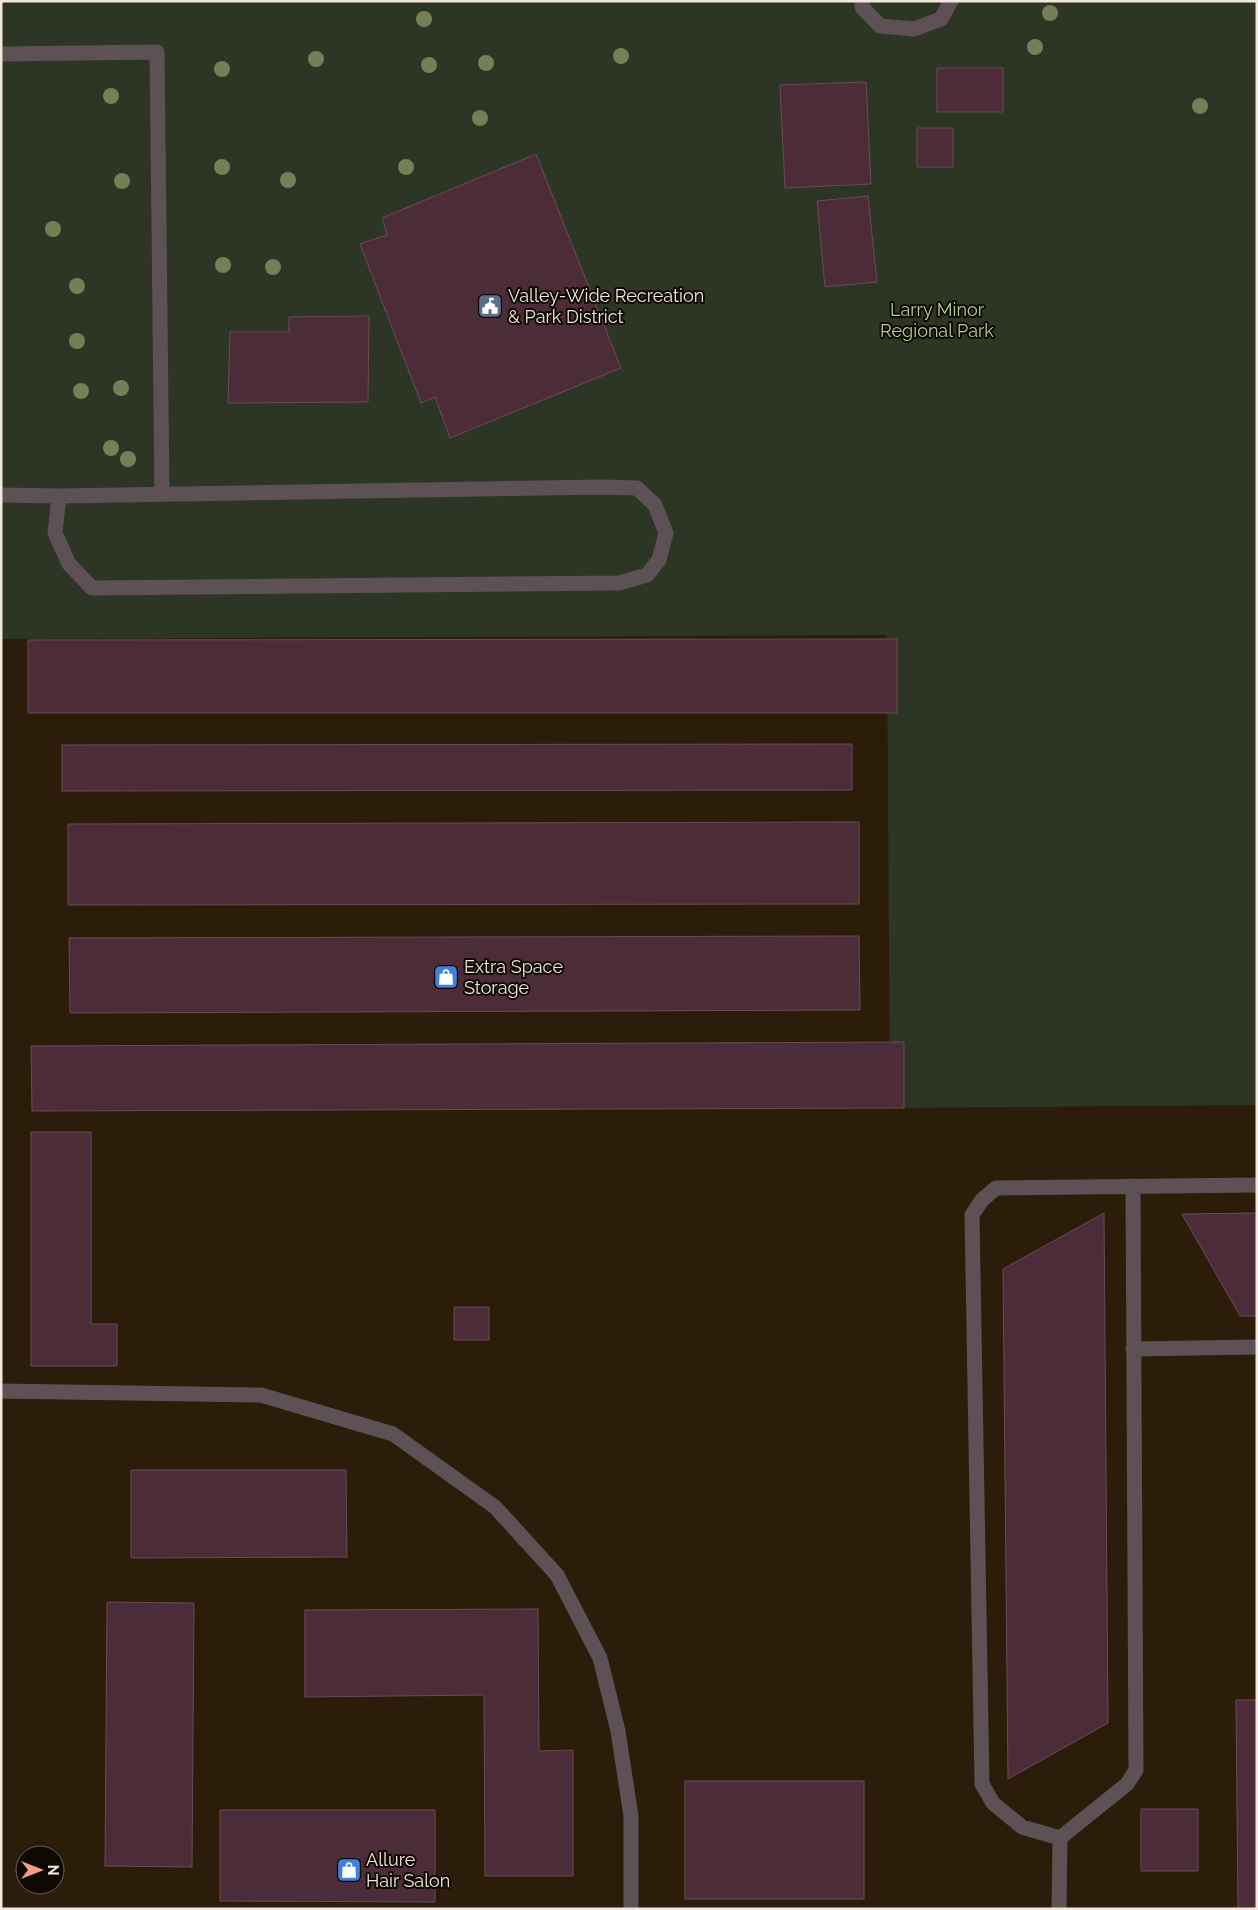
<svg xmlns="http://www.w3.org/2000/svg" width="1258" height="1910" font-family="Raleway,sans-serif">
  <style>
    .green { fill: #2d3624 }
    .building { fill: #4d2c39; stroke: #684d57 }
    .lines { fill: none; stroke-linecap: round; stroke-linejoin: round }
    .minor { stroke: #5d5155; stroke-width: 15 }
    .tree { fill: #757e55 }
    .labels { text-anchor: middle; stroke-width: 4; stroke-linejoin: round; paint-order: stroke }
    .poi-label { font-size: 18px; fill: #f1e7db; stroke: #0f0903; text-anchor: start }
    .park-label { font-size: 18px; fill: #b2cd94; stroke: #0f0903 }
  </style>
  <rect width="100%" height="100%" fill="#2b1d09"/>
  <path class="green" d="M1,1H1257V1105L890,1108L887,635L1,639Z"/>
  <path class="building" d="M937,68H1003V112H937Z
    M866,82L871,184L785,188L780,85Z
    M917,128H953V167H917Z
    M536,154L621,368L450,438L435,397L421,403L360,244L387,235L382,218Z
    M868,196L877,282L825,287L817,201Z
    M369,316L368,402L228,403L230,332H289V317Z
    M897,639V713H28V640Z
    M852,744V790L62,791V745Z
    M859,822V904L68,905V824Z
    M859,936L860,1010L70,1013L69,938Z
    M904,1042V1108L32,1111L31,1046Z
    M31,1132H91V1324H117V1366H31Z
    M1104,1213L1108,1723L1008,1779L1003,1269Z
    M1257,1213V1316H1240L1182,1214Z
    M454,1307H489V1340H454Z
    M131,1470H346L347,1557L131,1558Z
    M107,1602L194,1603L192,1867L105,1866Z
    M538,1609L539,1751L573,1750V1876H485L484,1695L305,1697V1610Z
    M1236,1700H1257V1909H1238Z
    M685,1781H864V1899H685Z
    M1141,1809H1198V1871H1141Z
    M220,1810H435V1902L220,1901Z"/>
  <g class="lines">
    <path class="minor" d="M862,1V7L880,26L914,29L941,19L951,1
      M1,54L157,52L162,493
      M1,495L59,496L604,487L637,488L655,505L666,533L659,560L647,575L619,583L92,588L69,564L55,533L59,496
      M1133,1349L1257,1347
      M1,1391L261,1395L393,1434L495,1507L557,1575L600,1658L618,1731L631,1816V1909
      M1060,1838L1022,1827L993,1803L982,1784L972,1215L982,1200L996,1188L1257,1185
      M1060,1838L1127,1784L1136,1770L1133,1186
      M1059,1909L1060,1838"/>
  </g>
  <g class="tree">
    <circle cx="1050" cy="13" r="8"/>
    <circle cx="424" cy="19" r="8"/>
    <circle cx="1035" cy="47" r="8"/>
    <circle cx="621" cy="56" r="8"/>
    <circle cx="316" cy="59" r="8"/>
    <circle cx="486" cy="63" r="8"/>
    <circle cx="429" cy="65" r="8"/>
    <circle cx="222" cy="69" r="8"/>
    <circle cx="111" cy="96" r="8"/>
    <circle cx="1200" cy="106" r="8"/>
    <circle cx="480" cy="118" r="8"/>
    <circle cx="222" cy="167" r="8"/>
    <circle cx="406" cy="167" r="8"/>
    <circle cx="288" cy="180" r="8"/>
    <circle cx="122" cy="181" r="8"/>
    <circle cx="53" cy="229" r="8"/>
    <circle cx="223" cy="265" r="8"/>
    <circle cx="273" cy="267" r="8"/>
    <circle cx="77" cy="286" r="8"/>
    <circle cx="77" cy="341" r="8"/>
    <circle cx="121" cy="388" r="8"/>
    <circle cx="81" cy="391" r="8"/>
    <circle cx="111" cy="448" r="8"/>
    <circle cx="128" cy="459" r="8"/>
  </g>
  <defs>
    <symbol id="civic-square" viewBox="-11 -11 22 22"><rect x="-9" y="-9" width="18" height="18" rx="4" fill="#5c6f8a" stroke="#0f0903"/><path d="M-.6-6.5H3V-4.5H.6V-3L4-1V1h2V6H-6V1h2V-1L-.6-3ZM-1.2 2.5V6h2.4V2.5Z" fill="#fff"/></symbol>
    <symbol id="shop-square" viewBox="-11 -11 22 22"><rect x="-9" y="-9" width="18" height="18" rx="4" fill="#3f7fe0" stroke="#0f0903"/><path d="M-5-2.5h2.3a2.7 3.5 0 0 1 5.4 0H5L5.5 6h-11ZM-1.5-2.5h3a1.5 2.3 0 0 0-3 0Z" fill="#fff"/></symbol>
  </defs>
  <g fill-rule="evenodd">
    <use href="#civic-square" x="476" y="292" width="28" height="28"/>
    <use href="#shop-square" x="432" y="963" width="28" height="28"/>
    <use href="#shop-square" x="335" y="1856" width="28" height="28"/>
  </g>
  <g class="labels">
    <g class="poi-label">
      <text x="508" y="302">Valley-Wide Recreation<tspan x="508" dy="21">&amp; Park District</tspan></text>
      <text x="464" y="973">Extra Space<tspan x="464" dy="21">Storage</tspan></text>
      <text x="366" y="1866">Allure<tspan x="366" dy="21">Hair Salon</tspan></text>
    </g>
    <g class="park-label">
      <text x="937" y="316">Larry Minor<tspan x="937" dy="21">Regional Park</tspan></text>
    </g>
  </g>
  <rect width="1258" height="1910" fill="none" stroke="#f1e7db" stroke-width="5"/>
  <g transform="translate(40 1870) rotate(90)"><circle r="24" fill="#0f0903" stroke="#696259"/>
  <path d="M0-4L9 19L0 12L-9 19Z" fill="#f39f84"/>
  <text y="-8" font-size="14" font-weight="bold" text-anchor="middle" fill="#f1e7db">N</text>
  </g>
</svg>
